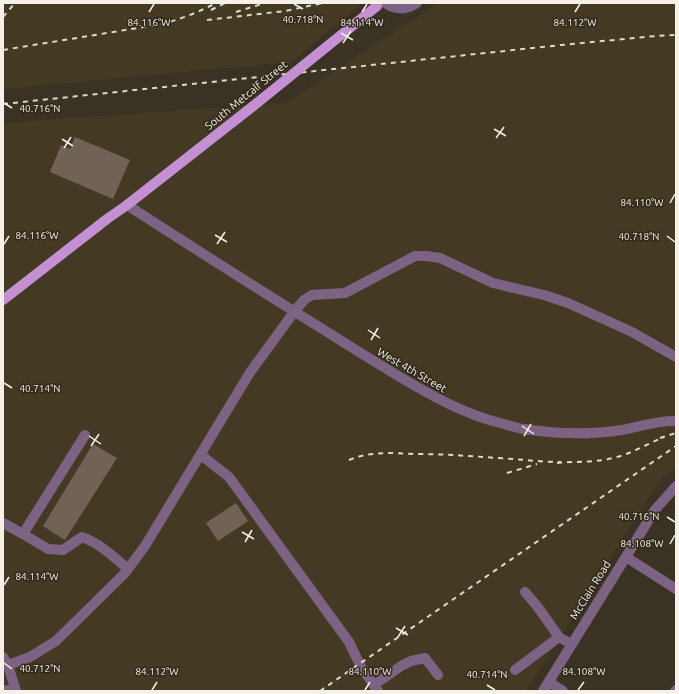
<svg xmlns="http://www.w3.org/2000/svg" width="679" height="694" font-family="Ubuntu,sans-serif">
  <style>
    .built { fill: #443a24 }
    .building { fill: #716256 }
    .lines { fill: none; stroke-linecap: round; stroke-linejoin: round }
    .minor { stroke: #7c6384; stroke-width: 10 }
    .major { stroke: #c490d3; stroke-width: 10 }
    .rail { stroke: #ded9cf; stroke-width: 2; stroke-dasharray: 5 5; stroke-linecap: butt }
    .major-bridge { stroke: #c490d3; stroke-width: 10 }
    .ticks { fill: none; stroke: #f6f1e8; stroke-width: 1.5 }
    .labels { text-anchor: middle; stroke-width: 3; stroke-linejoin: round; paint-order: stroke }
    .street-label { font-size: 11px; fill: #f6f1e8; stroke: #30291a }
    .ticks-label { font-size: 10px; text-anchor: middle; fill: #f6f1e8; stroke: #30291a; stroke-width: 3; stroke-linejoin: round; paint-order: stroke }
  </style>
  <rect width="100%" height="100%" fill="#3a3324"/>
  <path class="built" d="M3,3H363L292,62L3,89Z
    M438,3H676V468L662,478L526,691H3V123L286,103Z"/>
  <path class="building" d="M75,137L130,160L113,199L50,172L61,145L70,149Z
    M93,444L117,458L65,540L43,526Z
    M236,503L248,521L218,541L206,523Z"/>
  <g class="lines">
    <path class="minor" d="M385,3C396,10 407,10 417,3
      M127,205C195,249 263,292 332,335C354,349 377,363 400,377C432,396 464,414 500,423C508,425 516,428 524,429C556,434 589,435 622,430C639,427 658,420 676,421
      M201,455L229,477L349,642L361,667L378,691
      M3,523L23,534L85,435
      M23,534L48,549L63,550L82,537C99,543 114,557 128,569
      M626,557L676,589
      M525,592L537,606L559,637L571,644
      M3,657L8,665L16,691
      M8,665L30,657L56,641L125,573L145,546L249,374L294,312L304,300L312,295L345,293L415,256H426L440,258L493,283L544,295L568,303L632,332L676,357
      M515,670L559,637
      M549,682L563,691
      M374,685L401,666L411,661L425,658L438,675
      M3,691L15,688
      M543,691L645,526L654,511L676,486
      M675,691L676,690"/>
    <path class="major" d="M3,300L107,219L127,205L252,107"/>
    <path class="rail" d="M211,10L225,3
      M236,12L265,3
      M3,17L15,3
      M207,20L285,11L323,3
      M3,50L162,24C181,19 199,12 216,3
      M3,104L561,45L656,36L676,35
      M660,438L676,433
      M349,460C370,451 393,453 415,454C443,454 470,456 497,458C519,459 540,462 561,462
      M557,463C576,461 594,463 613,458C631,454 647,444 664,437
      M507,473L537,464
      M320,691L676,446"/>
    <path class="major-bridge" d="M252,107L377,6"/>
  </g>
  <path class="ticks" d="M294,4L303,9M149,12L154,4M362,12L367,4M575,12L580,4M341,33L353,40M343,43L351,31M4,103L12,108M494,129L506,136M496,138L504,127M62,139L73,146M64,148L71,137M670,203L675,194M215,235L227,242M667,236L675,242M4,244L9,236M217,244L225,232M368,330L380,338M371,340L378,328M4,383L12,388M522,426L534,434M89,436L101,444M524,436L531,424M91,446L99,434M667,517L675,522M242,532L254,539M245,542L252,530M670,544L675,535M4,585L9,577M396,628L408,635M398,637L405,626M4,663L12,669M487,685L495,690M152,690L157,682M365,690L370,682M578,690L584,682"/>
  <g class="labels">
    <g class="street-label">
      <text transform="translate(246 95) rotate(-39)" y="4">South Metcalf Street</text>
      <text transform="translate(412 370) rotate(30)" y="4">West 4th Street</text>
      <text transform="translate(590 590) rotate(-58)" y="4">McClain Road</text>
    </g>
  </g>
  <g class="ticks-label">
    <text x="303" y="23">40.718°N</text>
    <text x="149" y="26">84.116°W</text>
    <text x="362" y="26">84.114°W</text>
    <text x="575" y="26">84.112°W</text>
    <text x="40" y="112">40.716°N</text>
    <text x="642" y="206">84.110°W</text>
    <text x="37" y="239">84.116°W</text>
    <text x="639" y="240">40.718°N</text>
    <text x="40" y="392">40.714°N</text>
    <text x="639" y="520">40.716°N</text>
    <text x="642" y="547">84.108°W</text>
    <text x="37" y="580">84.114°W</text>
    <text x="40" y="672">40.712°N</text>
    <text x="157" y="675">84.112°W</text>
    <text x="370" y="675">84.110°W</text>
    <text x="584" y="675">84.108°W</text>
    <text x="487" y="678">40.714°N</text>
  </g>
  <rect width="679" height="694" fill="none" stroke="#f6f1e8" stroke-width="8"/>
</svg>
